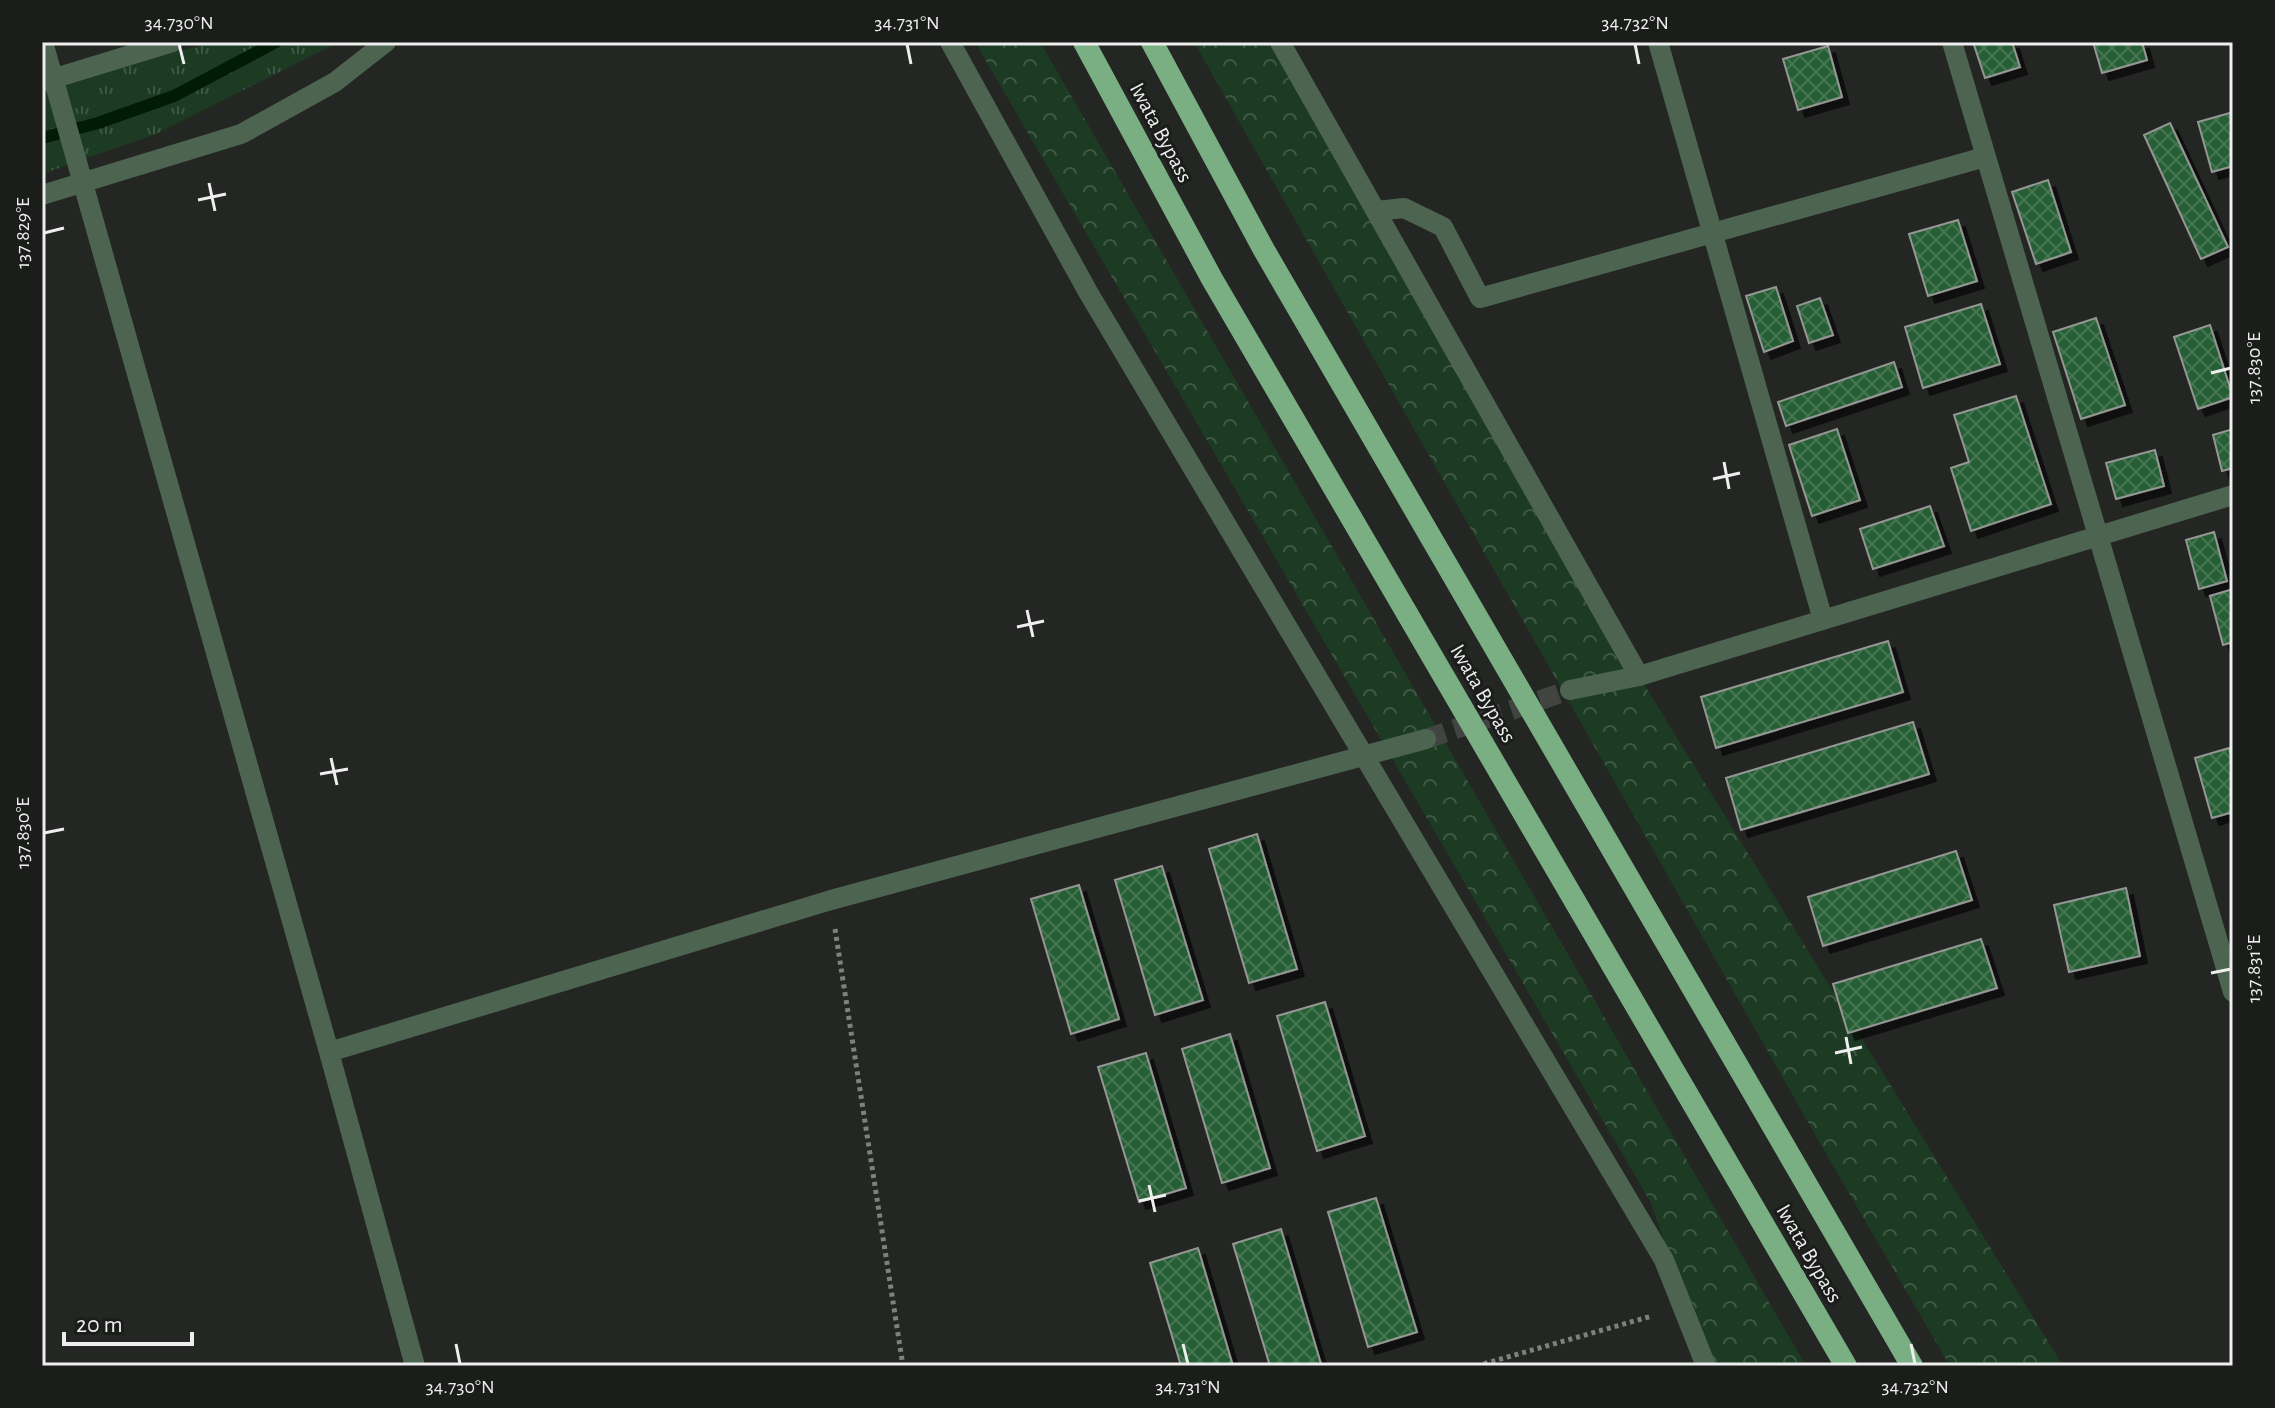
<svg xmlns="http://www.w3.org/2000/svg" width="2275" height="1408" font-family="'Alegreya Sans',sans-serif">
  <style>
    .grass { fill: url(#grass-tufts) }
    .forest { fill: url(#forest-crowns) }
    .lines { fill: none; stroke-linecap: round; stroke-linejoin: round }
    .stream { stroke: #001b06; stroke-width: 12 }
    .building { fill: url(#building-cross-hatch); stroke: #949794; stroke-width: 2; filter: url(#shadow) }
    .minor-tunnel { stroke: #424442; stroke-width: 20; stroke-dasharray: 20 10; stroke-linecap: butt }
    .path { stroke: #7f817f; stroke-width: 5; stroke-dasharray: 4 4; stroke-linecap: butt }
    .minor { stroke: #4d6451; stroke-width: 20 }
    .tertiary { stroke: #4d6451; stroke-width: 20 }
    .trunk { stroke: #7aaf83; stroke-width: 22 }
    .ticks { fill: none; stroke: #edeeed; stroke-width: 3 }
    .labels { text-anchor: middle; stroke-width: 6; stroke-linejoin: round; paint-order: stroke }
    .street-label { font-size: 22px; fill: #edeeed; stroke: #1b1d1b }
    .neatline { fill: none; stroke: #edeeed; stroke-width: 3 }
    .ticks-label { font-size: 20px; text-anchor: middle; fill: #edeeed }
  </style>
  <defs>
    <pattern id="grass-tufts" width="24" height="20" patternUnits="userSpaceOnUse" patternTransform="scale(2)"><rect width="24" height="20" fill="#1d3b23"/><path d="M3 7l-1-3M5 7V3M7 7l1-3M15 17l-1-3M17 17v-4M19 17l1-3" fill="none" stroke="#3e5843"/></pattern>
    <pattern id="forest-crowns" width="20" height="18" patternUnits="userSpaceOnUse" patternTransform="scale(2)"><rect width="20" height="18" fill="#1d3b23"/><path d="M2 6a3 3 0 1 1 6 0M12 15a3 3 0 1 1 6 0" fill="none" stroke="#3e5843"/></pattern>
    <pattern id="building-cross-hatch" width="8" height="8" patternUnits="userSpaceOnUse" patternTransform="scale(2)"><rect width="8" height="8" fill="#265f34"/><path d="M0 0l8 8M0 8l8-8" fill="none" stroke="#467652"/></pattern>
    <filter id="shadow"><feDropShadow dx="7" dy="7" stdDeviation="0" flood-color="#0009"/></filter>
  </defs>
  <rect width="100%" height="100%" fill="#242624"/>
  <path class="grass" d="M216,42H339L156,134L42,174V84Z"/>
  <path class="forest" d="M975,42H1040L1806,1366H1707L1651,1203Z
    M1194,42H1281L1639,676L2063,1366H1950L1821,1145Z"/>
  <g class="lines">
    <path class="stream" d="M42,138L98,123L174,96L276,42"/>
  </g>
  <path class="building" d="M1973,42H2012L2020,67L1985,78Z
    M2093,42H2142L2147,60L2102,73Z
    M1828,46L1842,97L1798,110L1783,59Z
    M2233,112V166L2212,172L2198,122Z
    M2170,123L2228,247L2201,259L2144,135Z
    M2048,180L2071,252L2036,264L2012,192Z
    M1958,220L1977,281L1928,296L1909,234Z
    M1776,287L1793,341L1764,352L1746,296Z
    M1820,298L1833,335L1809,343L1797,306Z
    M1981,304L2000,364L1923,388L1905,327Z
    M2096,318L2125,405L2081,419L2053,332Z
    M2210,325L2233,397L2198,409L2174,337Z
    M1894,362L1902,387L1786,426L1778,402Z
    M2016,396L2051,504L1971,531L1951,468L1969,462L1954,415Z
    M1837,429L1860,500L1812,516L1789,445Z
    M2233,429V468L2222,471L2213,435Z
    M2155,450L2164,486L2116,499L2106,463Z
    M1930,506L1944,546L1873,569L1860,529Z
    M2214,532L2227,581L2199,589L2186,540Z
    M2233,589V642L2223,645L2210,596Z
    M1888,641L1903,692L1716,748L1701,697Z
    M1913,722L1929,774L1741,830L1726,778Z
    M2229,748L2233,763V812L2212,818L2195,758Z
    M1257,834L1297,969L1249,983L1209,849Z
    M1956,851L1972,900L1823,946L1808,897Z
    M1162,866L1203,1000L1155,1015L1115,880Z
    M1079,885L1119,1019L1071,1034L1031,899Z
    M2126,888L2140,956L2069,972L2054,905Z
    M1981,939L1997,988L1848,1033L1833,984Z
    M1325,1002L1365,1136L1317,1151L1277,1016Z
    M1230,1034L1270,1168L1222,1183L1182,1049Z
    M1146,1053L1186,1188L1139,1202L1098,1067Z
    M1376,1198L1417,1332L1368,1347L1328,1212Z
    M1281,1229L1321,1364L1314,1366H1270L1233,1244Z
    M1198,1248L1233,1366H1181L1150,1263Z"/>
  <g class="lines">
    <path class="minor-tunnel" d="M1426,739L1570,690"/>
    <path class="path" d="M835,929L903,1366
      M1476,1366L1652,1316"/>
    <path class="minor" d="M43,42L329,1052L415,1366
      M950,42L1088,292L1664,1260L1706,1366
      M1280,42L1639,676
      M1658,42L1823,620
      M1952,42L2233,992
      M42,82L173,42
      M1376,211L1404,208L1443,227L1480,298L1985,157
      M1570,690L1639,676L2233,495
      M329,1052L831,900L1426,739"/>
    <path class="tertiary" d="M42,195L241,134L335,82L386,42"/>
    <path class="trunk" d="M1084,42L1212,279L1846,1366
      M1152,42L1264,250L1912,1366"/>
  </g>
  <path class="ticks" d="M179,44L184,64M907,44L911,64M1635,44L1639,64M209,183L215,211M198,200L226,194M44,233L64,228M2211,373L2231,368M1724,462L1729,489M1713,479L1740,473M1027,610L1033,637M1017,627L1044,621M331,758L337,785M320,774L348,769M44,833L64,829M2211,973L2231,969M1846,1037L1851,1064M1835,1053L1862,1047M1149,1185L1155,1212M1139,1201L1166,1195M456,1344L460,1364M1183,1344L1188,1364M1911,1344L1915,1364"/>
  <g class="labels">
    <g class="street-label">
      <text transform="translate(1162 132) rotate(62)" y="8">Iwata Bypass</text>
      <text transform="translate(1484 693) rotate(60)" y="8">Iwata Bypass</text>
      <text transform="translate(1810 1253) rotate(60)" y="8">Iwata Bypass</text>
    </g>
  </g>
  <rect width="2275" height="1408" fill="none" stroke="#1b1d1b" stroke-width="88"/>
  <path d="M64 1332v12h128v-12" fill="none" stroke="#edeeed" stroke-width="4"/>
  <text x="76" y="1332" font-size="24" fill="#edeeed" stroke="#1b1d1b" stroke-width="6" paint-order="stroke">20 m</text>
  <rect x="44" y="44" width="2187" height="1320" class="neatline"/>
  <g class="ticks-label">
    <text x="179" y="29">34.730°N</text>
    <text x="907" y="29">34.731°N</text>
    <text x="1635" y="29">34.732°N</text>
    <text transform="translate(22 233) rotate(-90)" y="7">137.829°E</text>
    <text transform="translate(2253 368) rotate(-90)" y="7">137.830°E</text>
    <text transform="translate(22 833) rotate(-90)" y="7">137.830°E</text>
    <text transform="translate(2253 969) rotate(-90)" y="7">137.831°E</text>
    <text x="460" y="1393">34.730°N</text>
    <text x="1188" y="1393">34.731°N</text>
    <text x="1915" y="1393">34.732°N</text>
  </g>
</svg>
